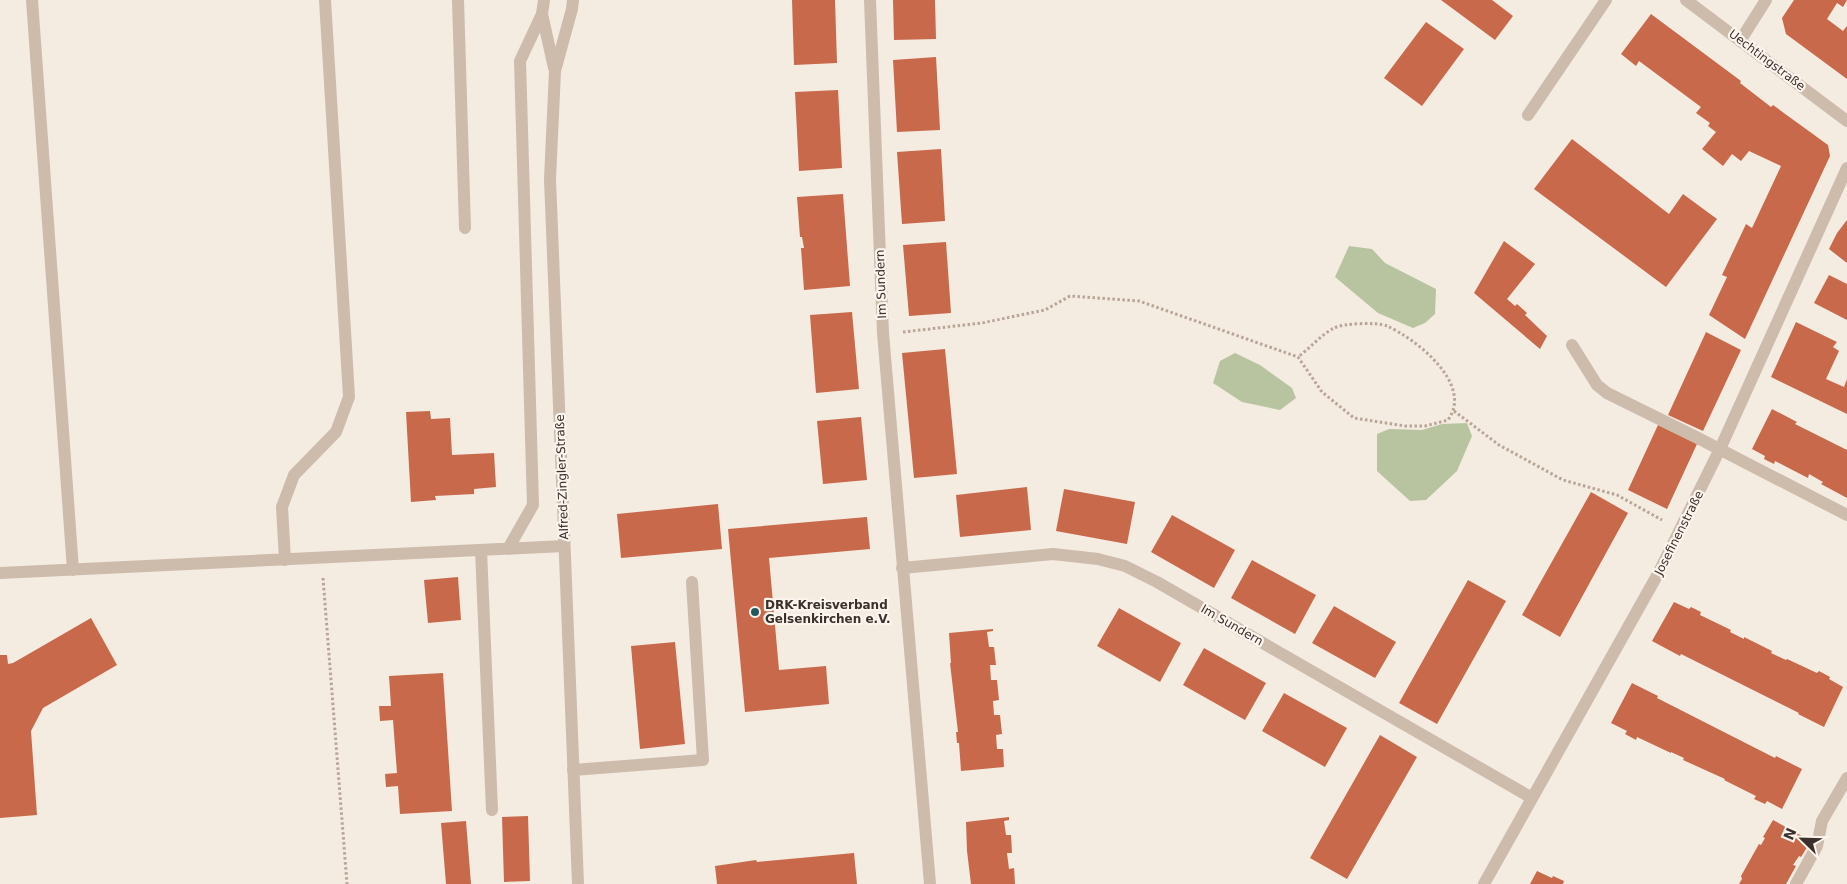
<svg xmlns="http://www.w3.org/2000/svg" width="1847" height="884" font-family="'DejaVu Sans',sans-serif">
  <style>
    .green { fill: #b8c4a0 }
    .building { fill: #c8694b }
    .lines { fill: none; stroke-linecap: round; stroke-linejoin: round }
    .path { stroke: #b9a596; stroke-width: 3; stroke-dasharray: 2.5 2.5; stroke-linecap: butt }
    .service { stroke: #cdbbac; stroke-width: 12 }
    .minor { stroke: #cdbbac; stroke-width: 12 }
    .tertiary { stroke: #cdbbac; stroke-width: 12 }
    .poi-dot { fill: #1f5a5e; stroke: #fbf5ee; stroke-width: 2 }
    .labels { text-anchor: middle; stroke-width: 4.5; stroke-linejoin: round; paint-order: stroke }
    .street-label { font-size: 12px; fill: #3b302b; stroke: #fbf5ee }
    .poi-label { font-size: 12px; font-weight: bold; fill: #3b302b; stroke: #fbf5ee; text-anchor: start }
  </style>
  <rect width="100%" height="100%" fill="#f4ebe1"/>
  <path class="green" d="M1349,246L1372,249L1385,263L1436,289L1435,314L1425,323L1413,328L1378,313L1335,277Z
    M1235,353L1260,365L1292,388L1296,398L1280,410L1242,402L1213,383L1220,361Z
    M1467,423L1472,436L1457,471L1426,500L1410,501L1377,471V434L1389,429L1422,430L1442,424Z"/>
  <path class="building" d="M792,0H835L837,63L794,65Z
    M893,0H935L936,39L894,40Z
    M1441,0H1492L1513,16L1495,40Z
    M1794,0H1847L1843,7L1837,3L1827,19L1843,31L1847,26V79L1786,34L1782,18Z
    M1651,14L1741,81L1740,83L1771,107L1773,105L1828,145L1830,156L1745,339L1709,315L1727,277L1722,275L1746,224L1752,228L1781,166L1749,151L1741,161L1732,154L1723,166L1702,149L1716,132L1708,126L1710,123L1696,113L1701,107L1639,61L1636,66L1621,54Z
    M1426,22L1464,49L1422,106L1384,78Z
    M936,57L940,130L897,132L893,60Z
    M838,90L842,168L799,171L795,92Z
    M1572,139L1669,214L1683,194L1717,219L1666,287L1534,189Z
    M941,149L945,221L902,224L897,152Z
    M843,194L850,286L804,290L801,248H804L802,237H800L797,197Z
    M1847,220V263L1829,249L1837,233Z
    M1504,241L1535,264L1507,299L1515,306L1517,304L1527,313L1525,315L1547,336L1540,349L1474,293Z
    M946,242L951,313L909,316L903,245Z
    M1829,275L1847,284V320L1814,303Z
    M852,312L859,389L816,393L810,315Z
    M1796,322L1837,342L1833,347L1839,351L1826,379L1844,387L1847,379V414L1771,377Z
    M1706,332L1741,350L1703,431L1668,415Z
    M945,349L957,474L914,478L902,353Z
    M1772,409L1797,422L1795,424L1847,450V498L1821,484L1823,482L1809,474L1808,478L1775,461L1774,464L1764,459L1765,456L1752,449Z
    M430,411L431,419L450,418L452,455L494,453L496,487L474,489V494L435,496L436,500L411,502L406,412Z
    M861,417L867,480L823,484L817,421Z
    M1658,425L1697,444L1667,509L1628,490Z
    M1027,487L1031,530L960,537L956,495Z
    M1064,489L1135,502L1127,544L1056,531Z
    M1591,492L1628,513L1560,637L1522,615Z
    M718,504L722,549L621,558L617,514Z
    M1172,515L1235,550L1214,588L1151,552Z
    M867,517L870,549L769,558L779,670L826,666L829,704L745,712L728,529Z
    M1252,560L1316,595L1295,634L1231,598Z
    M458,577L461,620L428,623L424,580Z
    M1468,580L1506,601L1437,724L1399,703Z
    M1674,602L1689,609L1691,607L1701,612L1700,615L1731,630L1730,632L1744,639V637L1772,651L1771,653L1786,660L1787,659L1817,673L1819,671L1830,677L1829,679L1843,687L1824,727L1798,714L1799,713L1681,654L1680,656L1652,641Z
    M1334,606L1396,642L1375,678L1312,643Z
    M1119,608L1181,643L1160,682L1097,646Z
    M91,618L117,665L43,708L31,731L37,815L0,818V655H7L8,664L13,663Z
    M993,629V631L987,632L989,647H994L996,665H990L991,680H997L999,700L993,701L994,715H1000L1002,734L996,735L997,749H1003L1004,767L961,771L959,743H957L956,732H958L950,663H951L949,633Z
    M675,642L685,744L640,749L631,646Z
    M1204,648L1266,683L1245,720L1183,685Z
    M443,673L452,811L400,814L398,786L386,787L385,774L397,773L393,720L380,721L379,706H391L389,676Z
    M1632,683L1658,696L1657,698L1775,758L1776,756L1802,769L1782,809L1767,801L1765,804L1754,799L1756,796L1724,780L1725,779L1683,760L1684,758L1671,752V753L1637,737L1636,740L1625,734L1627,731L1611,723Z
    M1284,693L1347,728L1325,767L1262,731Z
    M1380,735L1417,757L1347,879L1310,858Z
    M528,816L530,881L504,882L502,817Z
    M1009,817V820L1004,821L1006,835H1011L1012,853H1007L1009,869L1014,868L1015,884H971L967,851L966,822Z
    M1773,820L1811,841L1801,857L1799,856L1793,865L1796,866L1786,884H1739L1742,879L1741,876L1759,844L1761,845L1765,838L1763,837Z
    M466,821L471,884H446L441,823Z
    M854,853L857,884H717L715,866L756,860L757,862Z
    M1537,871L1552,878L1553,876L1564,881L1563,884H1530Z"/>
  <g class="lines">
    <path class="path" d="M903,332L982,323L1045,310L1070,296L1139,301L1298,357L1322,392L1354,418L1405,426H1425L1448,420C1474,384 1416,339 1387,326C1377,322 1344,323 1334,328C1322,334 1309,349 1298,357
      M1454,411L1499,445L1563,480L1617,495L1662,520
      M323,578L347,884"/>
    <path class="service" d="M32,0L73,570
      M458,0L465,228
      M1528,115L1606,0
      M1572,345L1597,385L1607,393L1696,437L1847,515
      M508,549L533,505L520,61L542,14
      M481,550L492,810
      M285,560L282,507L294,475L336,432L349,397L325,0
      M0,573L564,546
      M573,770L703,760L692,582
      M1796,884L1817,846L1822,821L1847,778"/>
    <path class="minor" d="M870,0L883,333L930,884
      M1740,41L1766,0
      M902,568L1053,554L1098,559L1125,566L1157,582L1532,798
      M1484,884L1659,572L1720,449L1847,168"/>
    <path class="tertiary" d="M544,0L542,14L554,68
      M573,0L572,9L555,71L550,179L578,884
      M1686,0L1847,121"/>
  </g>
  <circle class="poi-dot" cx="755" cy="612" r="5"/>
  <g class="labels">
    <g class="street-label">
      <text transform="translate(1767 60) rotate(37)" y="4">Uechtingstraße</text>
      <text transform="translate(881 284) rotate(-92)" y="4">Im Sundern</text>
      <text transform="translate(562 477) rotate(-92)" y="4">Alfred-Zingler-Straße</text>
      <text transform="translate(1679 533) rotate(-63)" y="4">Josefinenstraße</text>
      <text transform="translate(1232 625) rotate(30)" y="4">Im Sundern</text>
    </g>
    <g class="poi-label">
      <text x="765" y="609">DRK-Kreisverband<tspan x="765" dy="14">Gelsenkirchen e.V.</tspan></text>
    </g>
  </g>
  <g transform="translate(1802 839) rotate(293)" stroke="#fbf5ee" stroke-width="4" paint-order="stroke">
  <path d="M0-4L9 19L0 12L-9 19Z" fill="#3b302b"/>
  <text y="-8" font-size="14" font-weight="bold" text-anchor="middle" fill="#3b302b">N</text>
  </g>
</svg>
